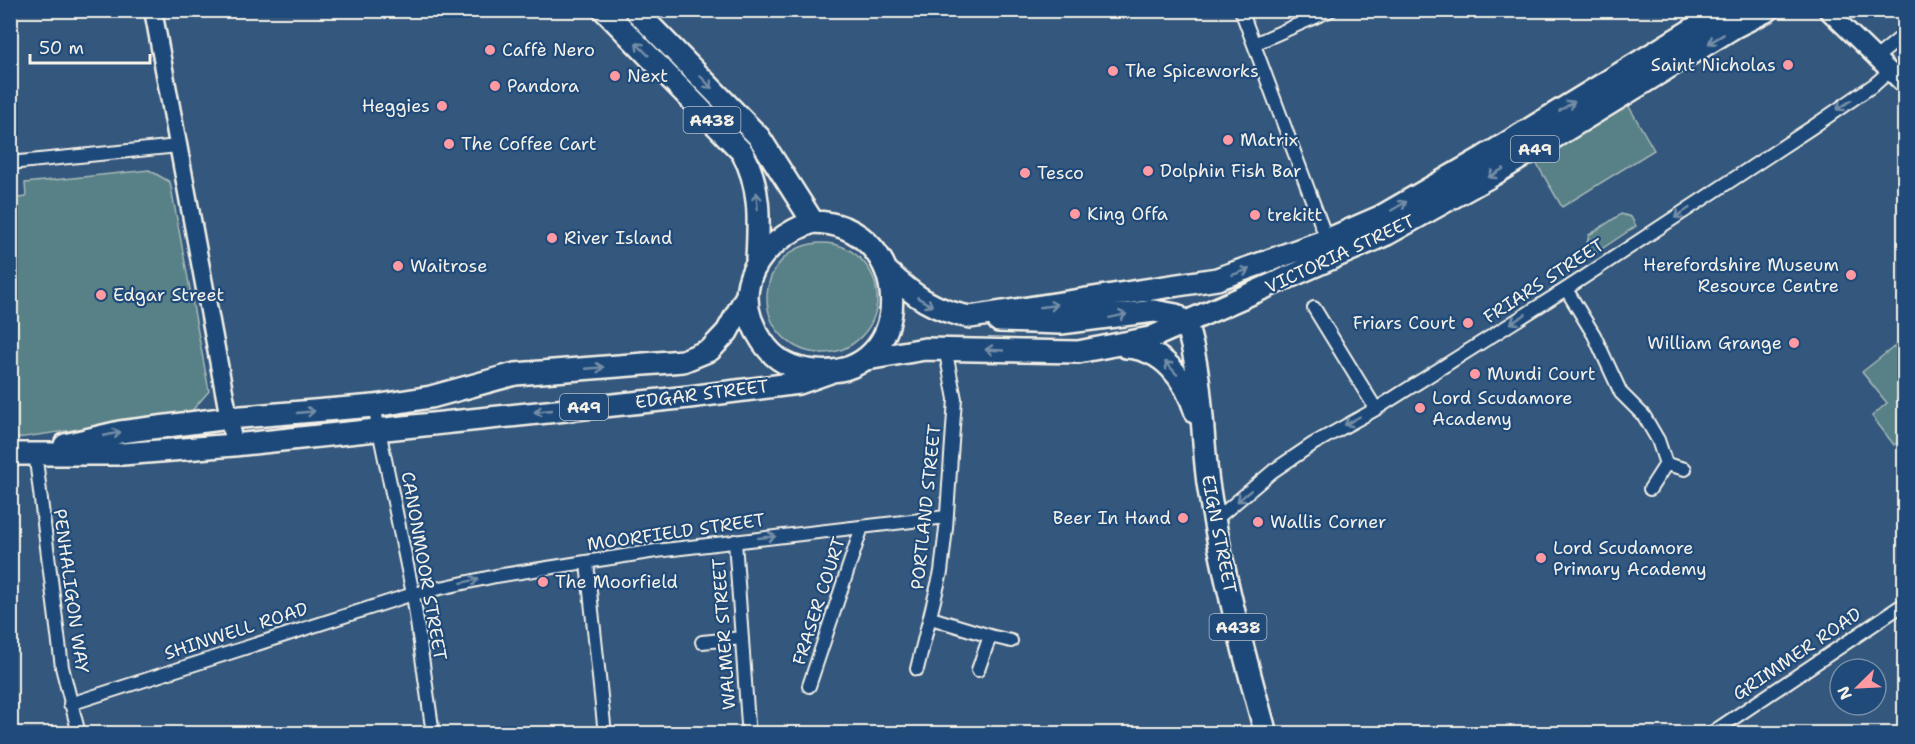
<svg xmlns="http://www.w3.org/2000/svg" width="1915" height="744" font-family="'Shantell Sans',sans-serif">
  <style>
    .green { fill: #598187; stroke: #a6b9b8; stroke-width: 1.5 }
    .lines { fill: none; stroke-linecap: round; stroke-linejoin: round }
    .minor-casing { stroke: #f4f1e8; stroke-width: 16 }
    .tertiary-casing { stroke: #f4f1e8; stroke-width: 21 }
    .trunk-casing { stroke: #f4f1e8; stroke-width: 26 }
    .minor { stroke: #1f4a7a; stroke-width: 12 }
    .tertiary { stroke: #1f4a7a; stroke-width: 16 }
    .trunk { stroke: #1f4a7a; stroke-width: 21 }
    .oneway { stroke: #748da6 }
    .poi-dot { fill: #ff9aa2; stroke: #1f4a7a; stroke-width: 2 }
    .labels { text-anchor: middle; stroke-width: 4.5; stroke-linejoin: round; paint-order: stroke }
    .shield { fill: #1f4a7a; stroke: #b4bfc7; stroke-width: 1.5 }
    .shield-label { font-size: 16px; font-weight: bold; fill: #f4f1e8 }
    .poi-label { font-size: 18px; fill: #f4f1e8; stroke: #1f4a7a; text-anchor: start }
    .street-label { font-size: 18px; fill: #f4f1e8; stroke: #1f4a7a }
  </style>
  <rect width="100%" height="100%" fill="#34577d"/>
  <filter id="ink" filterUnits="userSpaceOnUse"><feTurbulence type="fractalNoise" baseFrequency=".0167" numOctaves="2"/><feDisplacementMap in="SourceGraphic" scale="12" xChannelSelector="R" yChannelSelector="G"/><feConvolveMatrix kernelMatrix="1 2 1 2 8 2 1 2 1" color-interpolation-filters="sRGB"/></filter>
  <g filter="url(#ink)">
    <path class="green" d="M1627,103L1654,150L1562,207L1535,161Z
      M149,170L170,182L209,391L190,413L11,439L10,199L26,197L25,183Z
      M1621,214L1631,217L1636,226L1591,256L1586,248L1589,235Z
      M767 298a55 55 0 1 1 110 0a55 55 0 1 1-110 0Z
      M1904,339V437L1894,445L1872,416L1887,403L1862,372Z"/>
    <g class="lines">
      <defs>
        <path id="minor" d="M1241,10L1327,240
          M1254,44L1331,10
          M1877,57L1904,35
          M10,163L178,146
          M1566,289L1594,335L1621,393L1644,416L1658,440L1666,464L1650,489
          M1314,308L1376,409
          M374,406L413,594L433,734
          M35,452L62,667L79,734
          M1666,464L1685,469
          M1215,520L1273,471L1313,444L1376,409L1566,289L1811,128L1875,84L1891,70
          M735,541L748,724
          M587,563L605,734
          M931,618L990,636L978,670
          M990,636L1011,641
          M702,642L742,638
          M917,669L941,572L946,528L955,399L945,348
          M809,686L862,527
          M70,704L413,594L496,576L656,551L946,517
          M1710,734L1904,604"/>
        <path id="tertiary" d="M153,10L234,445
          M1827,10L1904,85"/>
        <path id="trunk" d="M604,10L742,152C761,185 759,222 757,259
          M635,10L759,137L813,222
          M813,222C917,223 918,381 815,371C792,369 775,361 762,341C726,288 760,241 813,222Z
          M888,272C914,296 935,311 970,317L1217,279L1327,240L1380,217L1484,157L1724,10
          M999,321L1061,323L1154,311L1176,315L1186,324
          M1186,324C1203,376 1201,429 1208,483C1221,568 1243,651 1266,734
          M1126,347C1163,349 1185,378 1196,413
          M867,359L925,349L1078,352L1150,338L1387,234L1491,176L1736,26L1768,10
          M65,445L120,432L229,418L374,406L431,397L515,374L683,361L710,350L727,332L746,297
          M10,454H122L234,445L689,397L799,383L830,372"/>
      </defs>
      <use href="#minor" class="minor-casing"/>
      <use href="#tertiary" class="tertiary-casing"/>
      <use href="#trunk" class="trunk-casing"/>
      <use href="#minor" class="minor"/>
      <use href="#tertiary" class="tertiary"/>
      <use href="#trunk" class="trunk"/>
    </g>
    <defs><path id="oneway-shaft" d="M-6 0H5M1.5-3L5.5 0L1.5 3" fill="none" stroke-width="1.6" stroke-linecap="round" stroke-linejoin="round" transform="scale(1.5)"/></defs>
    <g class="oneway">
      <use href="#oneway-shaft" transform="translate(1716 39) rotate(149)"/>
      <use href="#oneway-shaft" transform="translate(642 49) rotate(-135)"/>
      <use href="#oneway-shaft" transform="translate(706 82) rotate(46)"/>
      <use href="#oneway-shaft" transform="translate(1844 105) rotate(146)"/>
      <use href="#oneway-shaft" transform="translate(1567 106) rotate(-32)"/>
      <use href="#oneway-shaft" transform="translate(1496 173) rotate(149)"/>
      <use href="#oneway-shaft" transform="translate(757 201) rotate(-94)"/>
      <use href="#oneway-shaft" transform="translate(1399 206) rotate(-30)"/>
      <use href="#oneway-shaft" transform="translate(1682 213) rotate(147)"/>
      <use href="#oneway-shaft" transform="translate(1241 272) rotate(-18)"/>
      <use href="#oneway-shaft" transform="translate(925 302) rotate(31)"/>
      <use href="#oneway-shaft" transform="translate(1049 306) rotate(-8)"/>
      <use href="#oneway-shaft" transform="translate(1118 316) rotate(-12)"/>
      <use href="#oneway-shaft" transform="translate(1518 319) rotate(148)"/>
      <use href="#oneway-shaft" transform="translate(994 350) rotate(-177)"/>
      <use href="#oneway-shaft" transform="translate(595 368) rotate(-5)"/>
      <use href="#oneway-shaft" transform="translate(1171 368) rotate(-132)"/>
      <use href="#oneway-shaft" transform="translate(543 411) rotate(174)"/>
      <use href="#oneway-shaft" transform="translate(306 412) rotate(-6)"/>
      <use href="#oneway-shaft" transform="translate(1352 421) rotate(150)"/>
      <use href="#oneway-shaft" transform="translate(112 434) rotate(-13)"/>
      <use href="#oneway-shaft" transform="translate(1244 496) rotate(140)"/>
      <use href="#oneway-shaft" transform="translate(767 537) rotate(-6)"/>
      <use href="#oneway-shaft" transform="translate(470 581) rotate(-12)"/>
    </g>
  </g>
  <g class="poi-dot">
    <circle cx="490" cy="50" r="6"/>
    <circle cx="1788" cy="65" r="6"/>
    <circle cx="1113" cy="71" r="6"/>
    <circle cx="615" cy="76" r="6"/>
    <circle cx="495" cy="86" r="6"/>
    <circle cx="442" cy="106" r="6"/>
    <circle cx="1228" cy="140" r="6"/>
    <circle cx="449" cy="144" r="6"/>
    <circle cx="1148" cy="171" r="6"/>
    <circle cx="1025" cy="173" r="6"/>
    <circle cx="1075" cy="214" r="6"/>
    <circle cx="1255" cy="215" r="6"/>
    <circle cx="552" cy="238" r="6"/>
    <circle cx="398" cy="266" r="6"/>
    <circle cx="1851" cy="275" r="6"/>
    <circle cx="101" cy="295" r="6"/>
    <circle cx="1468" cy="323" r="6"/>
    <circle cx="1794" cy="343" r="6"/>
    <circle cx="1475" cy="374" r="6"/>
    <circle cx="1420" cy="408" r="6"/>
    <circle cx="1183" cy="518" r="6"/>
    <circle cx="1258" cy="522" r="6"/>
    <circle cx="1541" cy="558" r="6"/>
    <circle cx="543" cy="582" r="6"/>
  </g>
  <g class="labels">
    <g class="shield">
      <rect x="683.5" y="107" width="57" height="26" rx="4.5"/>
      <rect x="1511" y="136" width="48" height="26" rx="4.5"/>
      <rect x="560" y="394" width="48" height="26" rx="4.5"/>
      <rect x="1209.5" y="614" width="57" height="26" rx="4.5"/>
    </g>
    <g class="shield-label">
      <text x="712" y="126">A438</text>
      <text x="1535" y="155">A49</text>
      <text x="584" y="413">A49</text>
      <text x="1238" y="633">A438</text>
    </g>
    <g class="poi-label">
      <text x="502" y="56">Caffè Nero</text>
      <text x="1776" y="71" text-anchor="end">Saint Nicholas</text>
      <text x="1125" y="77">The Spiceworks</text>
      <text x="627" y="82">Next</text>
      <text x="507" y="92">Pandora</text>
      <text x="430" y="112" text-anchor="end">Heggies</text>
      <text x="1240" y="146">Matrix</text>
      <text x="461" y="150">The Coffee Cart</text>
      <text x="1160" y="177">Dolphin Fish Bar</text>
      <text x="1037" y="179">Tesco</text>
      <text x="1087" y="220">King Offa</text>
      <text x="1267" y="221">trekitt</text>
      <text x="564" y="244">River Island</text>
      <text x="1839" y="271" text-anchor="end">Herefordshire Museum<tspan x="1839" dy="21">Resource Centre</tspan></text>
      <text x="410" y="272">Waitrose</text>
      <text x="113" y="301">Edgar Street</text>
      <text x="1456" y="329" text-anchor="end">Friars Court</text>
      <text x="1782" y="349" text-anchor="end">William Grange</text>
      <text x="1487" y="380">Mundi Court</text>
      <text x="1432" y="404">Lord Scudamore<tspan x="1432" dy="21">Academy</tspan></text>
      <text x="1171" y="524" text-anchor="end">Beer In Hand</text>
      <text x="1270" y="528">Wallis Corner</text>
      <text x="1553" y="554">Lord Scudamore<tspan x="1553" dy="21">Primary Academy</tspan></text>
      <text x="555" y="588">The Moorfield</text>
    </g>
    <g class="street-label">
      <text transform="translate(1340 254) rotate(-25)" y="6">VICTORIA STREET</text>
      <text transform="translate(1544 281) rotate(-33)" y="6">FRIARS STREET</text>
      <text transform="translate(702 394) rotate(-7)" y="6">EDGAR STREET</text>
      <text transform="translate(926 507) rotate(-84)" y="6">PORTLAND STREET</text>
      <text transform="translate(676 532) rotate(-8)" y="6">MOORFIELD STREET</text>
      <text transform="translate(1219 534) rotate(79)" y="6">EIGN STREET</text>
      <text transform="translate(424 566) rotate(80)" y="6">CANONMOOR STREET</text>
      <text transform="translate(71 591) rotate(82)" y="6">PENHALIGON WAY</text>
      <text transform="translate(819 601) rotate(-72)" y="6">FRASER COURT</text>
      <text transform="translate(236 631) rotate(-18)" y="6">SHINWELL ROAD</text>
      <text transform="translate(724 634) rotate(-94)" y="6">WALMER STREET</text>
      <text transform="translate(1797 654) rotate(-34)" y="6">GRIMMER ROAD</text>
    </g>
  </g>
  <rect width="1915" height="744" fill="none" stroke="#1f4a7a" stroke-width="36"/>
  <rect x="18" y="18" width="1879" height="708" fill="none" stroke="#f4f1e8" stroke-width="2" filter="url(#ink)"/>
  <g transform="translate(1858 687) rotate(246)"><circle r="28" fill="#1f4a7a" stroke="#748da6" stroke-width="1.5"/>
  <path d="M0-4.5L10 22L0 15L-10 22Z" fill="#ff9aa2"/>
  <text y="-9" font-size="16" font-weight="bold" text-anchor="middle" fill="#f4f1e8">N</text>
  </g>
  <path d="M30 54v9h120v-9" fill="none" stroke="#f4f1e8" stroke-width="3"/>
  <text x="39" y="54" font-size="18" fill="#f4f1e8" stroke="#1f4a7a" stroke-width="4.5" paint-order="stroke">50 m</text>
</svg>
